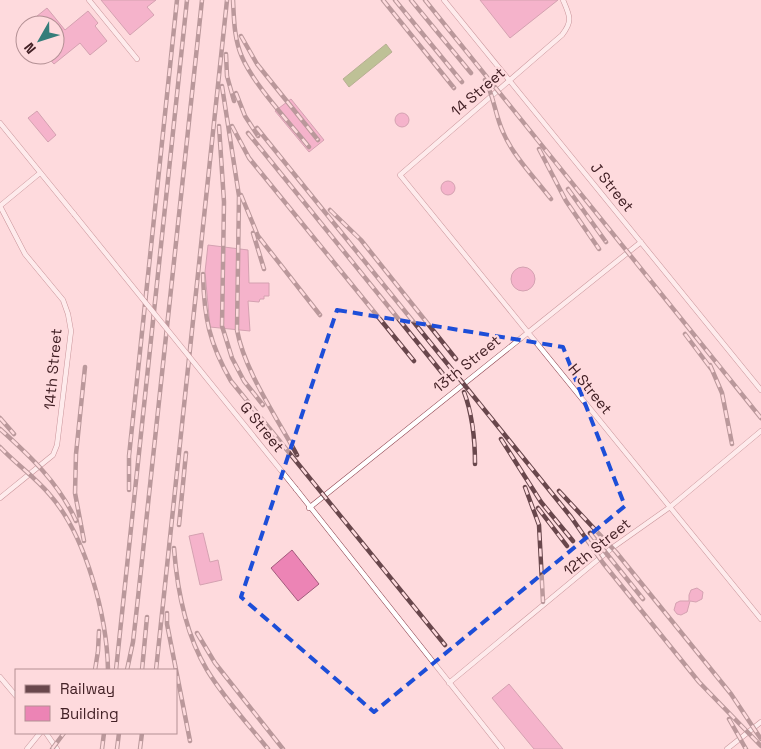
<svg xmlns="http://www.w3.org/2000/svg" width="761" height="749" font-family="'Space Grotesk',sans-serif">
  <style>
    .water { fill: #71a241; stroke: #637b39 }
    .building { fill: #ec84b5; stroke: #a25b7c }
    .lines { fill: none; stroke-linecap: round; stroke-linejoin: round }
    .service-casing { stroke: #8b404c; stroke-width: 5.5 }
    .service { stroke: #fff; stroke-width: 4.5 }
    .rail-casing { stroke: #69474c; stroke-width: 4.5 }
    .rail { stroke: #fedadd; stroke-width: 2.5; stroke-dasharray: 8; stroke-linecap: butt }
    .service-bridge-casing { stroke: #8b404c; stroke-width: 5.5; stroke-linecap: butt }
    .service-bridge { stroke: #fff; stroke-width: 4.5 }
    .marked { fill: none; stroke: #1d4ed8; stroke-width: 4; stroke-dasharray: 10 6; stroke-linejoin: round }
    .labels { text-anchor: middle; stroke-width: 4.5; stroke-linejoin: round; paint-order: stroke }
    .street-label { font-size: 15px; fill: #432126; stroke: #fedadd }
  </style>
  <rect width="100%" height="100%" fill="#fedadd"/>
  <path class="water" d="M386,44L392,52L349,87L343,79Z"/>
  <path class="building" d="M101,0H156L147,7L154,15L130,35Z
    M480,0H558L510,38Z
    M47,8L65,30L88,11L98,23L95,26L107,41L90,55L80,43L54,64L46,55H55V25H26Z
    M291,99L324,140L309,152L275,111Z
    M37,111L56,135L48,142L28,118Z
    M395 120a7 7 0 1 1 14 0a7 7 0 1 1-14 0Z
    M441 188a7 7 0 1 1 14 0a7 7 0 1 1-14 0Z
    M208,245L248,250L249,283H269V296H264V299H260L259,302L248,301L250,331L210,327L205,272Z
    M511 279a12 12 0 1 1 24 0a12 12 0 1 1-24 0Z
    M203,533L210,562L218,560L222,580L200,585L189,536Z
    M292,550L319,584L298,601L271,568Z
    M697,588L703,592L702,599L696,602L690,601L687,612L681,615L677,614L674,610L676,603L680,601H689V595L691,590Z
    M509,684L563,749H534L492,698Z"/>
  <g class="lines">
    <defs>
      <path id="service" d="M89,0L137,59
        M444,0L761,390
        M563,0C570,16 573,21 562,35L400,175L761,619
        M0,123L74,214
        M0,206L40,173
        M296,489L502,749
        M0,498L53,455L57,445L71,331L68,314L63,300L25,254L0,206
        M309,508L641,242
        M0,677L16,696
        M449,683L612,548L670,507L761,431
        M46,733L57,749
        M27,749L40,733
        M727,749L761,722"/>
    </defs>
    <use href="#service" class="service-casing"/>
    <use href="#service" class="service"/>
    <defs>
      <path id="rail" d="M233,0C234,19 234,39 242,57C254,85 289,122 309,147
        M383,0L454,88
        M395,0L462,82
        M411,0L471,73
        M425,0L761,418
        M241,36L257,64L318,140
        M226,54L227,76L234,101
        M485,80C494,96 495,115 503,132C513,156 535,178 551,199
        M222,86L239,196L237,330C244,370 277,418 297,455
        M236,93L245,116L258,136
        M219,126L224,202L222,326L232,358L244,381L263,405
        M232,126L249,158L414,361
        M257,128L571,517L603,563L699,682L761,746
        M248,133L443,374
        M539,149L566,201L599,249
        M568,189L606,242
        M241,195L258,236L320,315
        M330,210L361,240L456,359
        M253,233L264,269
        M203,274C204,317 209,343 231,381L445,645
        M685,334L712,370
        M710,365L722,393L732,444
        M464,392C473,416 475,439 475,464
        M0,418L14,434
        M0,429C30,456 59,483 76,521
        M501,439L541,502L573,541
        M0,447C16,464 35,477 50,495C86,536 107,616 108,670
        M525,487L539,525L543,602
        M129,490V456L177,0
        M559,491L616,552L731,694L761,739
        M538,508L567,546
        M179,525L186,453
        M590,533L643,599
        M84,541L75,493L76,454L85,367
        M174,548C177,589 185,633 207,670C224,698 247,723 268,749
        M167,613V624L190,741
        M197,633L215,663L283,749
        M95,670L98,651L99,631
        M116,670L187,0
        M127,670L133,642L137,607L202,0
        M142,670L147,617
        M156,670L227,0
        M729,719L746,749
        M52,749L64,733
        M102,749L104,733
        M117,749L119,733
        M140,749L142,733"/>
    </defs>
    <use href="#rail" class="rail-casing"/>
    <use href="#rail" class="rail"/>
    <defs>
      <path id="service-bridge" d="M74,214L296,489"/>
    </defs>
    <use href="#service-bridge" class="service-bridge-casing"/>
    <use href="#service-bridge" class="service-bridge"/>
  </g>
  <path d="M0 0H761V749H0ZM337,310L563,347L625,506L374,712L241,597Z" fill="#fedadd" fill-opacity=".55" fill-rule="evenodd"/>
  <path class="marked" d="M337,310L563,347L625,506L374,712L241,597Z"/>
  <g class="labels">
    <g class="street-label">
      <text transform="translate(478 92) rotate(-41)" y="5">14 Street</text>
      <text transform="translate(612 187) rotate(51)" y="5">J Street</text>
      <text transform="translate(467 364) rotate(-39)" y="5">13th Street</text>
      <text transform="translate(53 369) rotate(-85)" y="5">14th Street</text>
      <text transform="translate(590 389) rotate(51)" y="5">H Street</text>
      <text transform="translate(262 427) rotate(51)" y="5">G Street</text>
      <text transform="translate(597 547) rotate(-39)" y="5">12th Street</text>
    </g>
  </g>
  <rect x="15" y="669" width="162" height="65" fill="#fedadd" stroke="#b39094"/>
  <rect x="25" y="685" width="25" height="8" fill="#69474c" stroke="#b39094"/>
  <text x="60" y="694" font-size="15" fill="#432126">Railway</text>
  <rect x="25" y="706" width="25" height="15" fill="#ec84b5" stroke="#b39094"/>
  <text x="60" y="719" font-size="15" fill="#432126">Building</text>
  <g transform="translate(40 40) rotate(231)"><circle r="24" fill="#fedadd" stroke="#b39094"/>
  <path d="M0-4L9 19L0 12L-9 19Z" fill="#357d7a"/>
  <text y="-8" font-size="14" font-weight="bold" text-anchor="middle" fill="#432126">N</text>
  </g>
</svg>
